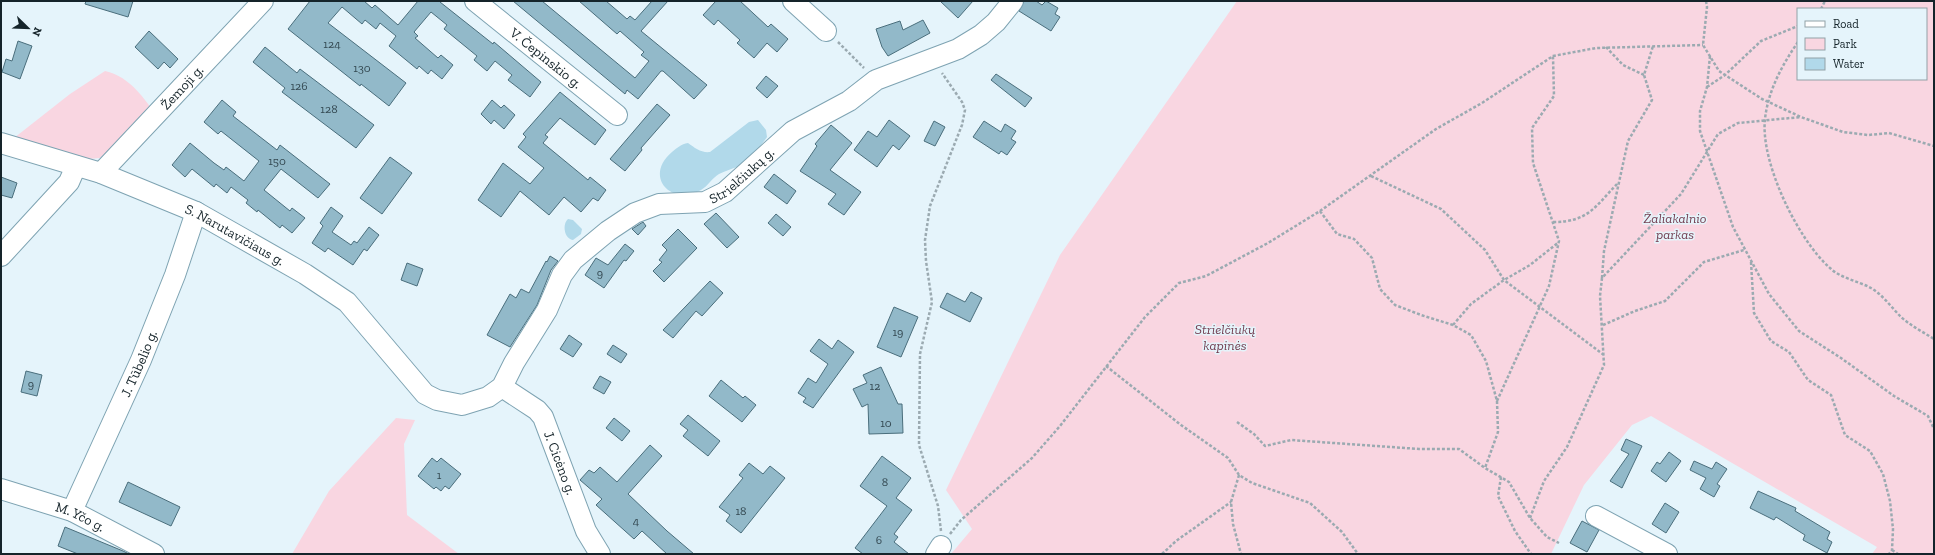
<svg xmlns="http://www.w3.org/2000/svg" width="1935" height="555" font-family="'Zilla Slab',serif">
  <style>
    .green { fill: #f9d6e1; fill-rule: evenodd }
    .water { fill: #b1d9ea }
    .building { fill: #92b9c9; stroke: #4a6e7c }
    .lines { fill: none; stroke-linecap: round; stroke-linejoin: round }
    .minor-casing { stroke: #7ea3b2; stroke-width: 22 }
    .path { stroke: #9baab1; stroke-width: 2.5; stroke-dasharray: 3 2; stroke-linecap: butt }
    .minor { stroke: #fff; stroke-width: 20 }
    .labels { text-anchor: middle; stroke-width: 3; stroke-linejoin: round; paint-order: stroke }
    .number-label { font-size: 12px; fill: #344952 }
    .street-label { font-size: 14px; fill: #15242a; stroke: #e5f4fb }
    .park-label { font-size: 14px; font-style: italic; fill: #743f52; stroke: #e5f4fb }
  </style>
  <rect width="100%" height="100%" fill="#e5f4fb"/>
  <path class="green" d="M1237,1H1934V554H1872L1877,547L1651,416L1632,425L1584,485L1551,554H951L972,529L946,490L1060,255ZM1798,9H1926V79H1798Z
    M105,71C126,76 139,91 151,108L112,148L100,158L88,159L14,138L70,94Z
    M396,418L415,420L404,444L407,515L459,554H292L329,491Z"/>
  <path class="water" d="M758,120L766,130L767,137C759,148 750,161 737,167C731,169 725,171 719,174C712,178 708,186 701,190C669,207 644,175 672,152C677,148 681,144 688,143C695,148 701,153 710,152L749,122Z
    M568,219L573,220L582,229L581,234L573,240C564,239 562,224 568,219Z"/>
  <path class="building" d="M86,1H133L128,17L85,4Z
    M310,1H364L372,8L375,5L398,25L418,1H440V2L493,44L494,42L541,82L530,97L508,80L512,75L495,61L487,71L474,60L477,56L444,29L447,25L431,12L414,32L418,36L415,38L438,58L441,55L453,65L442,79L431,70L428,74L419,66L417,69L389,46L396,36L380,23L376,29L365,20L362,24L342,7L328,23L406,83L389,106L361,84L360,86L288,29Z
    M513,1H542L635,78L649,61L641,55L644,52L620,31L617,34L579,1H606L627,19L630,16L635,20L652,1H668L641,31L707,85L694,99L663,71H661L638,99L627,90L625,94Z
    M716,1H740L768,27L771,24L788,39L777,52L767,43L754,58L737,43L740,40L718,20L714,25L703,15Z
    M940,1H973L958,18Z
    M1024,1H1036L1042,5L1046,1L1058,8L1055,14L1060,17L1051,31L1019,11Z
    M923,20L930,33L888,56L882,47L876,29L900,21L903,30Z
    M149,31L178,59L170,68L164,62L158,69L135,47Z
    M18,41L32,46L20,79L2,72L6,59L12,61Z
    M265,47L297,73L300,69L374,125L356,148L282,92L285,88L253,62Z
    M996,74L1032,98L1025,107L991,80Z
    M766,76L778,86L767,98L756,88Z
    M560,92L606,130L595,145L560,118L545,135L548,137L543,143L588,180L590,177L606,190L598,201L593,198L581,212L564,197L549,215L520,191L501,217L478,200L503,163L530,184L544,168L518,147L526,137L523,134Z
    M222,100L236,112L233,116L277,150L280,145L330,184L318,198L281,169L264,190L290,211L292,208L305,218L292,233L282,225L280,228L258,210L257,212L246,203L248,200L231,187L227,193L216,184L214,187L192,169L185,177L172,165L190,143L214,163L224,170L226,167L244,181L259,161L221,131L218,134L204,122Z
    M492,100L501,108L504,105L515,115L504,129L494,120L491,124L481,114Z
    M657,104L670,115L641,148L642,150L625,171L610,159Z
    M889,120L910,136L899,150L893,145L877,167L854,150L868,131L877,137Z
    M934,121L945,127L935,146L924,141Z
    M984,121L1001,132L1005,124L1016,131L1011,139L1016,142L1007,155L1001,151L999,154L973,137Z
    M831,125L852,143L830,170L861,192L844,215L828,204L836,194L800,171L817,146L815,144Z
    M390,157L412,173L382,214L360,198Z
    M774,174L796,191L787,204L764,187Z
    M1,177L17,183L12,198L1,195Z
    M331,207L343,216L332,232L351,245L354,241L357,243L369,227L379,235L367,251L364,249L353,265L328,248L325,252L312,243L323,226L320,223Z
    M716,213L739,237L727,248L704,224Z
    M776,214L791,227L783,236L768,223Z
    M643,222L646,226L638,235L632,229Z
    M678,229L697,248L664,282L653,271L662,262L659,260L667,250L662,245Z
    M625,244L634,251L626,261L624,260L604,288L585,275L596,258L608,265Z
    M550,256L558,261L551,270L537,305L510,347L487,335L510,294L516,298L521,289L529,293L546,261L547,262Z
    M407,263L423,269L417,286L401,280Z
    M710,281L723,293L702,316L696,311L673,338L663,330Z
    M971,292L982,298L970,322L940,307L947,293L965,302Z
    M894,307L918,317L901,357L877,347Z
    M569,335L582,344L573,357L560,349Z
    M819,339L832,349L838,340L854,352L813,408L803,402L806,398L798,393L808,378L816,383L828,364L810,351Z
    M613,345L627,354L621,363L607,354Z
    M881,367L898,404H902L903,433L869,434L868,404L862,407L853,389L867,383L863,375Z
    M26,371L42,375L37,396L21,392Z
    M600,376L611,382L604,394L593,388Z
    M721,380L743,398L745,396L756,405L742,422L709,396Z
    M688,415L720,441L708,456L683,436L688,430L680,424Z
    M614,418L630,431L622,441L606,428Z
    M1626,439L1642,446L1622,488L1610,481L1629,454L1621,450Z
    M650,445L662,456L628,494L667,531L694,554H667L642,531L634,539L596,505L602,499L580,480L589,470L594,473L600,467L617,482Z
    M1669,452L1681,461L1666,482L1651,471L1657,462L1660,464Z
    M882,456L911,478L896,498L912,510L894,534L898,537L894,542L909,554H863L855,548L887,506L860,486Z
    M432,458L437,462L441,458L461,474L449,489L445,486L441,491L436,487L434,489L418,476Z
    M1694,461L1712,469L1716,462L1727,469L1717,484L1720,486L1714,497L1700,489L1706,478L1690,470Z
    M749,463L763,474L770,466L785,478L741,533L726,521L730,515L719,507L743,478L739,475Z
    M128,482L180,507L171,526L119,502Z
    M1758,491L1796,508L1795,511L1830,532L1827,539L1832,542L1827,553L1803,540L1805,535L1776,517L1774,520L1750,508Z
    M1665,503L1679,512L1666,533L1652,524Z
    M1582,521L1599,530L1587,552L1570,543Z
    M65,527L123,551L129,554H78L58,546Z"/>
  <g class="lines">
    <defs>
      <g id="minor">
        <path id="s1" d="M475,1L617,115"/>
        <path d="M793,1L826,31"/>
        <path id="s2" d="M1,143L101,173L196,212L305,274L347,302L425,394L437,400L462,405L488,397L502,387L514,363L547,310L562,275L573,260L608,231L635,213L659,204L705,202L725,192L793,131L849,101L876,80L958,49L981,35L996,22L1013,1"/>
        <path id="s3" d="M101,173L263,1"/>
        <path d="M1,256L69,182L76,166"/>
        <path id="s4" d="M502,387L537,410L543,417L586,531L600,554"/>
        <path id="s5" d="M1,489L72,511L154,554"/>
        <path id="s6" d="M72,511L141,360L175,275L196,212"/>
        <path d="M1596,516L1667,554"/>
        <path d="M936,554L941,546"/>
      </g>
    </defs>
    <use href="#minor" class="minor-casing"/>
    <path class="path" d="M1706,1L1707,7L1703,45L1719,71L1762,99L1801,117L1843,132L1868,135L1889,133L1934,146
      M1821,9L1825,1
      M838,42L864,68
      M1798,42C1782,65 1768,91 1765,119C1760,162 1798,240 1830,268C1840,278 1858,281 1871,288C1882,294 1892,308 1901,317C1911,326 1923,332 1934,339
      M1606,47L1623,65L1644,75
      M1710,56L1707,87L1700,111V131L1733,227L1769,294L1799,331L1841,358L1894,396L1928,416L1934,429
      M1707,87L1725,75L1761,41L1798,26
      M1371,176L1441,209L1485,250L1504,280L1604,355
      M1320,211L1337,234L1354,239L1372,258L1380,289L1395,305L1421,315L1453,325L1471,335L1486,361L1497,401L1498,432L1485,468
      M1553,222C1588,222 1595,207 1617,184
      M1751,262L1754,313L1771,341L1789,352L1808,380L1831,395L1845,435L1870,451L1883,474L1890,501L1893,529L1892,550L1889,554
      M1602,278L1604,251L1628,141L1652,100L1644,75L1653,46
      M1453,325L1471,304L1504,280L1530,265L1559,242
      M1603,325L1635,311L1665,301L1704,262L1744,250
      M1106,366L1181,425L1228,458L1239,475L1252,483L1310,503L1342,532L1358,554
      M1497,401L1549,286L1559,241L1533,163L1532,128L1554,96L1553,56
      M1237,422L1254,434L1265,446L1291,440L1419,449H1459L1485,468L1509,482L1530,518L1547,537L1559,543
      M1239,475L1231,502L1233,524L1241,554
      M1501,477L1498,496L1515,531L1531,554
      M1530,518L1544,481L1567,447L1604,365L1600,296L1602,278L1681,194L1718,134L1738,123L1801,117
      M941,531L938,506L919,445L920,354L932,302L926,261L925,240L930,206L962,125L965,110L962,102L942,73
      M950,534L961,520L1032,458L1060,426L1145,317L1179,283L1206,276L1268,243L1320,211L1436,129L1482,103L1553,56L1596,48L1703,45
      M1892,550L1898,554
      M1162,554L1176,541L1231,502"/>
    <use href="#minor" class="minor"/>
  </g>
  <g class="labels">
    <g class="number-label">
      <text x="332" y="48">124</text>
      <text x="362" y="72">130</text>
      <text x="299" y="90">126</text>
      <text x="329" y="113">128</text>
      <text x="277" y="165">150</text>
      <text x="600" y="277">9</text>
      <text x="898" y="336">19</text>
      <text x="31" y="388">9</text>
      <text x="875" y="390">12</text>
      <text x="886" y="427">10</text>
      <text x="439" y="479">1</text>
      <text x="885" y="486">8</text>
      <text x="741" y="515">18</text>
      <text x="636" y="525">4</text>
      <text x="879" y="544">6</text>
    </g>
    <g class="street-label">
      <text dy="5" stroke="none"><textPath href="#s1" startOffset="91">V. Čepinskio g.</textPath></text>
      <text dy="5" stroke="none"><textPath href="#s3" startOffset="118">Žemoji g.</textPath></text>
      <text dy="5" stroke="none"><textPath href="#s2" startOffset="928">Strielčiukų g.</textPath></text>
      <text dy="5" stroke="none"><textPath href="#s2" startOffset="252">S. Narutavičiaus g.</textPath></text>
      <text dy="5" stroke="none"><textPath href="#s6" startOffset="162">J. Tūbelio g.</textPath></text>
      <text dy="5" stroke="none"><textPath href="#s4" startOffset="100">J. Cicėno g.</textPath></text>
      <text dy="5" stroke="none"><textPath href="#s5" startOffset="84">M. Yčo g.</textPath></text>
    </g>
    <g class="park-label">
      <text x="1675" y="223">Žaliakalnio<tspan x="1675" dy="16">parkas</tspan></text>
      <text x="1225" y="334">Strielčiukų<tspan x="1225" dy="16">kapinės</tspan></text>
    </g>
  </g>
  <rect width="1935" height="555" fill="none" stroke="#15242a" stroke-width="4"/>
  <rect x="1797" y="8" width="130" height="72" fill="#e5f4fb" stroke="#92a1a7"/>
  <rect x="1805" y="21" width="20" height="6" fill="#ffffff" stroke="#92a1a7"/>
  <text x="1833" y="28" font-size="12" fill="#15242a">Road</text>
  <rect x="1805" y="38" width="20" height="12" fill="#f9d6e1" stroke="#92a1a7"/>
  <text x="1833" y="48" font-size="12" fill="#15242a">Park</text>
  <rect x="1805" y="58" width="20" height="12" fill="#b1d9ea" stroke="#92a1a7"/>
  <text x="1833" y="68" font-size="12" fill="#15242a">Water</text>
  <g transform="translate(28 28) rotate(113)" stroke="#e5f4fb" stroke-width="3" paint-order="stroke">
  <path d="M0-3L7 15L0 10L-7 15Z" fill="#15242a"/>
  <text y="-6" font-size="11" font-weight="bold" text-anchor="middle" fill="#15242a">N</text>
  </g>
</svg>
